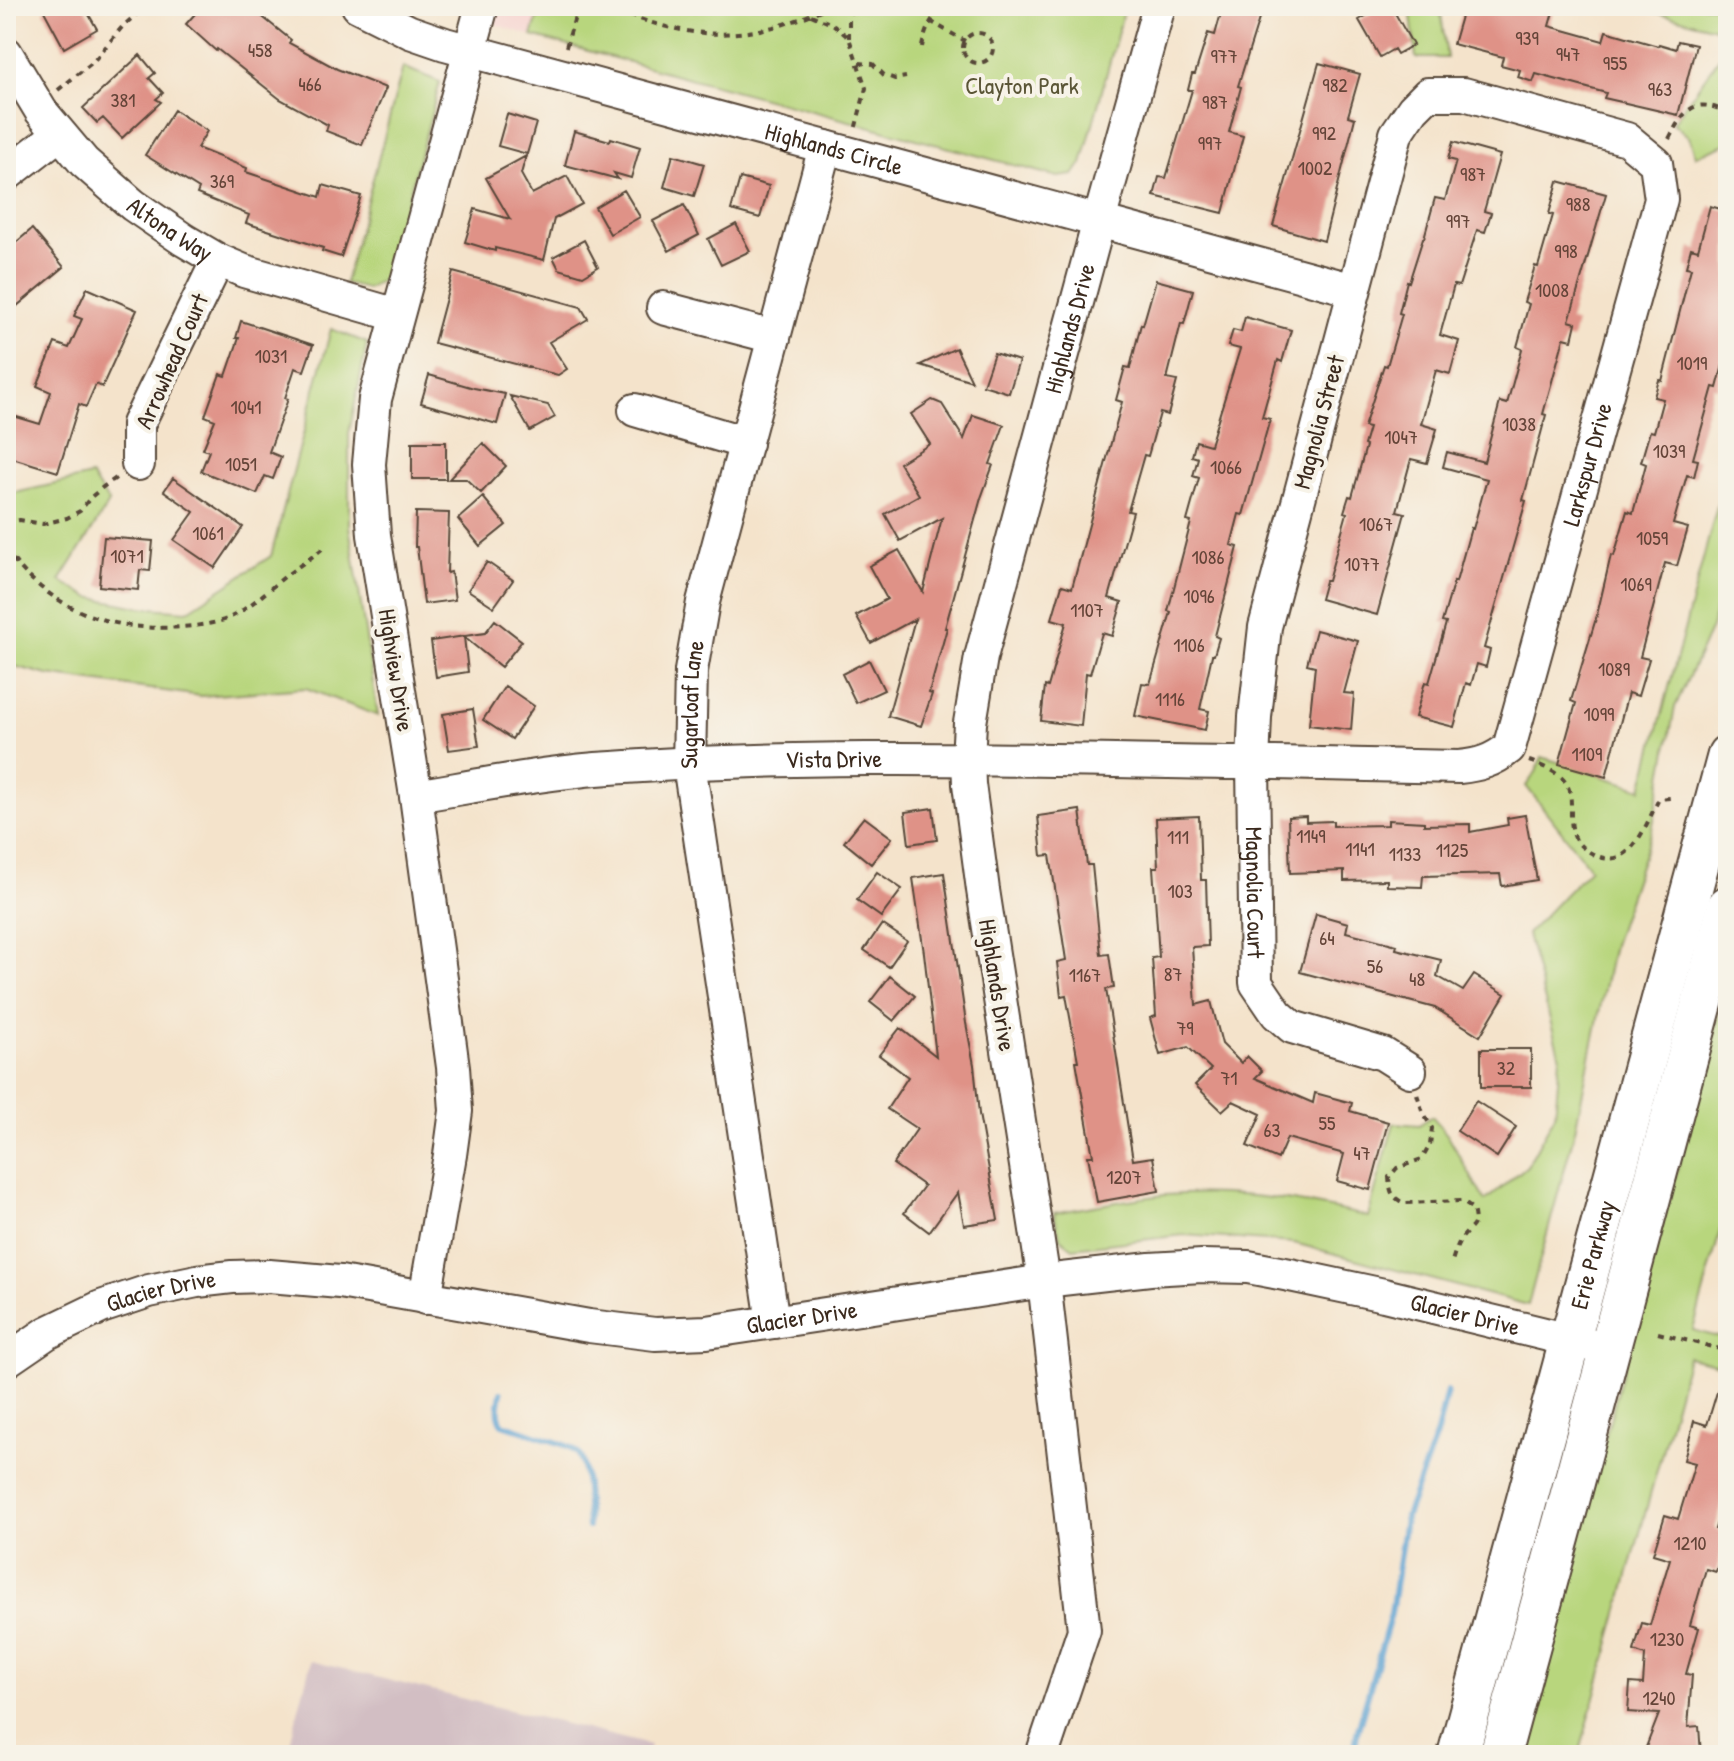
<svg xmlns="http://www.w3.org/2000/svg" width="1734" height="1761" font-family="'Patrick Hand',sans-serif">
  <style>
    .built { fill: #f7d0cd }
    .industrial { fill: #d2bec3 }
    .green { fill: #b8d67d; stroke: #7a804e; stroke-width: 2 }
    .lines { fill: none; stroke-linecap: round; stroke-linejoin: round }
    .stream { stroke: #5ba1d1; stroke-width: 6 }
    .building { fill: #df9287 }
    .minor-casing { stroke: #574638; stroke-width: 36 }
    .major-casing { stroke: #574638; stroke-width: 44 }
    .path { stroke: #574638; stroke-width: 4; stroke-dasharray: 6 6; stroke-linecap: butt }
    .minor { stroke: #fff; stroke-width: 32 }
    .major { stroke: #fff; stroke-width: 40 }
    .labels { text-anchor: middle; stroke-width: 8; stroke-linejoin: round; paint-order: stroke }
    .number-label { font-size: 20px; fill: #644438 }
    .park-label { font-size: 24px; fill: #5a5536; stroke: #f7f3e8 }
    .street-label { font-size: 24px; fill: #3b2a1e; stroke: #f7f3e8 }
  </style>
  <rect width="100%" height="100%" fill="#f7f3e8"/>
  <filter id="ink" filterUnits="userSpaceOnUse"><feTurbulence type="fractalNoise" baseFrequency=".0125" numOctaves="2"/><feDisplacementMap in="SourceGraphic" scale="16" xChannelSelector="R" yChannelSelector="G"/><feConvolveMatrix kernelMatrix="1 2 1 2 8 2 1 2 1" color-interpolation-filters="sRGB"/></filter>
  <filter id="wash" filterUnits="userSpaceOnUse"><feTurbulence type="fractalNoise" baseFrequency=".006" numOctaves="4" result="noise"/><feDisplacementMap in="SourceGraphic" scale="32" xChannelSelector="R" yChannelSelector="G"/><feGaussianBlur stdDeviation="1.8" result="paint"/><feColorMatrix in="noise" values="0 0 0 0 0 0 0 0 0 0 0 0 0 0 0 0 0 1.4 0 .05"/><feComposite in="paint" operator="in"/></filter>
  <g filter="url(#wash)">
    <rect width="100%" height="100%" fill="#f4e3cb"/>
    <path class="built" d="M437,6H541L532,36Z"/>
    <path class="industrial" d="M311,1661L650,1745L647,1755H287Z"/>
    <path class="green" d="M541,6H1125L1082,164L1073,175L1058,177L532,36Z
      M1410,6H1440L1447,58H1416Z
      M1633,6H1728V36L1726,31Z
      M1728,45V143L1696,156L1689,137L1673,123Z
      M403,67L440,82L386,278L367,289L345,283Z
      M331,329L367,343L349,433V526L378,716L306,688L201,696L48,675L6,664V495L91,476L109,503L60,581L89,597L138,607L187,611L271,556Z
      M1728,465V566L1711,628L1675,707L1652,830L1613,945L1575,1130L1528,1305L1294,1243L1184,1235L1073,1248L1060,1238L1054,1213C1091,1207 1128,1199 1165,1195C1233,1189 1302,1200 1368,1217L1394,1123L1419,1125L1432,1116L1448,1136L1485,1201L1527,1166L1555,1115L1560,1057L1527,934L1590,868L1526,786L1536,772L1542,757L1642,789Z
      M1728,981V1203L1693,1330L1728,1340V1366L1688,1357L1579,1755H1520Z"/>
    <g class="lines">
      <path class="stream" d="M501,1393C499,1404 496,1415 503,1424L562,1444C568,1446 575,1449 579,1455C587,1466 587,1511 588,1527
        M1354,1755L1357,1733L1391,1614L1405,1519L1437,1433L1447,1391"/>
    </g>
    <g id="blocks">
      <path class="building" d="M53,6H84L97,29L64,48L44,11Z
        M202,6H249L291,40L289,43L337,69L386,88L362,145L326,131L328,125L280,99L217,49L216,51L186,24Z
        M1223,6H1263L1238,86L1241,87L1229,132L1243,136L1223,213L1154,196L1159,177L1166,178L1192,90H1188L1192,74H1195L1208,33L1215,35Z
        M1383,6H1391L1413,45L1397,54L1394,49L1380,57L1359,20Z
        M1464,6H1532L1553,12L1549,26L1603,41L1606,31L1658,46L1659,44L1676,49L1678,41L1696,45L1678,115L1604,98L1606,93L1536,74L1533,82L1518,77L1520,70L1501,65L1503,57L1453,44Z
        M140,55L155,73L149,78L163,93L156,99L161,102L122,138L103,118L97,123L83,108Z
        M1319,63L1360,74L1348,116L1355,118L1324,241L1273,226Z
        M174,110L207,131L197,148L247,168L246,172L320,197L323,185L361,196L341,257L322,251L323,248L246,223L249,215L197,194L199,189L145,155Z
        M507,114L536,123L527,154L498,146Z
        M574,131L610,141L611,138L640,147L631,178L614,173L618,179L565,165Z
        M1453,142L1500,155L1484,211L1491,213L1485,232L1477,230L1459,286L1454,285L1440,335L1459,341L1450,374L1436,370L1421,424L1437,429L1427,463L1411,459L1397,511L1405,513L1377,615L1320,599L1325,581H1328L1347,513L1344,512L1349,496L1352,497L1366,446L1364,445L1369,428L1364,427L1384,365L1387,366L1402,314L1399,313L1407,281L1409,282L1423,238H1424L1435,198L1445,200L1456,161L1448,159Z
        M673,155L704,164L694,196L664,187Z
        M526,156L521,174L532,194L567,176L582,204L554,219L544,260L495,248V251L465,242L475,209L510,219L486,178Z
        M740,178L769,186L760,218L731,210Z
        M1558,181L1606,194L1569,321L1576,323L1572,340L1564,338L1543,414L1546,415L1523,500L1526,501L1484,648L1490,650L1486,667L1477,664L1471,685L1466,683L1454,727L1415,717L1425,682L1429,683L1446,623L1442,622L1454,581L1456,582L1471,528L1473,529L1487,479L1443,467L1447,452L1484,462L1500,402L1507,404L1522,349L1517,347L1529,304L1524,302L1535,266L1538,267L1553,215L1549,214Z
        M624,190L640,217L610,234L595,207Z
        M684,205L699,235L669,251L653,221Z
        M1710,206L1728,211V346L1717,388L1713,387L1693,459L1698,460L1694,477L1687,475L1673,524L1688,528L1677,566L1665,563L1640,657L1649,659L1638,696L1628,693L1606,777L1559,764L1576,703L1571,701L1597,615L1611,555L1614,556L1627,511L1633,513L1646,464L1641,462L1650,431L1654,432L1663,399L1654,397L1659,380L1662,381L1691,268L1686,267L1691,248L1698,250Z
        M736,224L750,251L721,265L708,239Z
        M32,229L64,267L6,315V251Z
        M584,240L598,267L583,276L559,269L553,257Z
        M453,272L581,307L588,319L549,342L567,369L558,375L434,343Z
        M1156,280L1193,290L1184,324L1181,323L1167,379L1177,381L1168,415L1160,413L1148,456L1144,455L1128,511L1133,512L1109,598L1122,602L1112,636L1102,633L1090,674L1086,673L1081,726L1041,721L1045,686L1048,687L1066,623L1052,619L1062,585L1072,588L1122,402L1116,400L1125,367L1130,368L1141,324L1143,325Z
        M87,288L137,310L102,387L96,384L86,407L79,404L58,472L6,456V427L10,415L40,424L51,392L37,386L55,343L69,348L82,319L74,316Z
        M1245,317L1291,330L1282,362L1278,360L1262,417L1270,419L1243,515L1239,514L1231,545L1238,547L1215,636L1219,638L1214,655H1212L1200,709L1209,711L1205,730L1135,716L1142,683L1150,684L1171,612L1168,611L1191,522L1187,521L1199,478L1193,476L1198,458L1192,456L1196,441L1210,445L1240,349L1228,346L1233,330L1241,332Z
        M241,321L313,345L304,371L295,368L285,398L288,399L269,452L281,457L273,479L265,476L257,494L201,471L209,451L203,449L215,420L205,416L220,374L226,376L239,338H236Z
        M956,348L972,381L920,365Z
        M994,353L1019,361L1009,393L983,385Z
        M429,375L474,388L505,394L497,424L421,403Z
        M510,396L548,405L555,417L530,431Z
        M932,400L942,404L964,439L973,415L1004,425L990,464L993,465L981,498L945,628H947L929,693L932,694L921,726L888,716L915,619L871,643L856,616L887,599L869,566L899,550L923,592L942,518L900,541L885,514L919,495L899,463L930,444L911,414Z
        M412,442H446V479H412Z
        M483,443L506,466L481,493L466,479H449Z
        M173,478L243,527L215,568L174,540L194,512L164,491Z
        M483,497L506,525L480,546L458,519Z
        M416,512L449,513L447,573L451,572L455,600L424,604L417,547H415Z
        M104,537L153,541L150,571L140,570L138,590L99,586Z
        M487,562L513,580L494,607L468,590Z
        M495,620L522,641L501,667L464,637L468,672L436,677L431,641L485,633Z
        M1316,630L1358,641L1344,693L1354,694L1351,730L1309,725L1315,666L1307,664Z
        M869,660L884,690L856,703L842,674Z
        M505,686L534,706L512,739L483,720Z
        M473,709L479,746L449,750L443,714Z
        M933,808L937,840L909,844L905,812Z
        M1080,810L1087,865H1092L1101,955L1109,954L1114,988L1106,989L1133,1160L1153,1157L1159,1191L1097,1202L1088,1156H1093L1076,1061H1078L1066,995L1061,996L1057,962L1066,960L1050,855L1042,856L1038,816Z
        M1525,815L1537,880L1502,886L1500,874L1423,876L1422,887L1387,886V880L1344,881V871L1290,873L1288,817L1306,816V822L1333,821V826L1388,825V820L1424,822V825L1470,824V832L1508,825L1507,818Z
        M1199,816L1201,880H1206L1208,946L1192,947L1196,1005L1211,1001L1222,1044L1241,1063L1247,1056L1262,1071L1255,1078L1313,1103L1315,1093L1352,1103L1350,1111L1388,1122L1370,1190L1337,1181L1344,1154L1287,1138L1278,1159L1247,1146L1261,1114L1233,1101L1222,1111L1195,1085L1211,1069L1188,1047L1160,1055L1150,1018L1156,1016L1152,958L1159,957L1153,867H1158L1156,818Z
        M864,817L892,838L871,864L844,842Z
        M877,872L902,889L881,917L857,900Z
        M944,873L966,1023L974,1065L979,1114L998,1220L964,1225L958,1192L929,1232L904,1213L924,1186L893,1164L917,1129L887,1109L908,1077L879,1055L900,1028L936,1056L924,953L913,878Z
        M1316,914L1348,923L1346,932L1397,945L1396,949L1441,960L1437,976L1463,991L1474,975L1505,994L1480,1036L1435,1008L1300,972Z
        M882,924L907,941L889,967L864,950Z
        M890,976L915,996L894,1021L870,1002Z
        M1481,1049H1531V1087H1481Z
        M1476,1101L1516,1127L1497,1157L1457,1131Z
        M1724,1369L1728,1370V1484L1715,1529L1727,1533L1716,1572L1706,1569L1690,1625L1699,1628L1686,1674L1692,1675L1688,1727L1699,1726L1701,1755H1643L1659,1714L1628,1712L1630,1683L1643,1684L1645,1655L1634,1651L1642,1623L1650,1625L1670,1559L1653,1554L1665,1515L1678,1519L1695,1463L1684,1460L1694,1421L1707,1425Z"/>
    </g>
  </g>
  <g filter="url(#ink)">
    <use href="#blocks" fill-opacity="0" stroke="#574638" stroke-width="2"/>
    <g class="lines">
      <defs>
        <g id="minor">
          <path id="s1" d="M358,6L410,32L445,44L1099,221L1159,6"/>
          <path id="s2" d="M6,53L41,111L84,162L133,205L184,240L218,260L244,271L397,315"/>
          <path d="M6,175L59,134"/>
          <path d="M663,308L774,337"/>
          <path d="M635,410L746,443"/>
          <path d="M138,464V424L218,260"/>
          <path id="s3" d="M416,796C476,786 536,774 596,769C808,753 1021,760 1233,763H1275L1459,767C1479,765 1493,761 1509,748L1661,199L1656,163L1627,139L1464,94H1428L1413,109L1396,134L1265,627L1255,717L1253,764L1256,983L1277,1014L1292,1027L1383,1054L1410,1071"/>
          <path d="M425,1298L450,1155L456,1111L453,1067L416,796L374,535L369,464L375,399L482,6"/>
          <path id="s4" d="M773,1322L689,764L691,671L703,602L825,147"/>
          <path id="s5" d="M6,1361L47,1333L101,1307L149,1291L197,1281L232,1277L269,1276L340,1282L589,1326L655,1334L707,1332L1044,1281L1150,1269L1202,1266L1248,1267L1290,1275L1384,1295L1594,1346"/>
          <path id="s6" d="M1042,1755L1084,1630L1044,1281L983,890L969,784L968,759L970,723L981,657L1099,221L1354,290"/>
        </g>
        <g id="major">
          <path id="s7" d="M1458,1755L1728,755"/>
          <path d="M1500,1755L1569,1501L1728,906"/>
        </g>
      </defs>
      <use href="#minor" class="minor-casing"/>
      <use href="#major" class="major-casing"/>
      <path class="path" d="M607,6C686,41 750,45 829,6
        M811,15L834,25L849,38L866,88L855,130
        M930,21L965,41
        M963 48a15 15 0 1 1 30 0a15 15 0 1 1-30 0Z
        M849,38V18L852,6
        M566,47L577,10L584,6
        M922,47C925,30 931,18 944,6
        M859,63L873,64L884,75L895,79L906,77
        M58,90L93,62L123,26L146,6
        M1669,139C1684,109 1695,96 1728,113
        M6,522L20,520L43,524L67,518L80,511L90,498L103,487L119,476
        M6,550C47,608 112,633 181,627C196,626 215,624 229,618C251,607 269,589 288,574C299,566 311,558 322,549
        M1529,761C1540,765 1559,772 1566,783C1575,798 1568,815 1573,832C1575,842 1583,849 1593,854C1631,874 1645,825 1659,799L1670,798
        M1417,1094L1423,1113L1432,1128L1430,1145L1422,1159L1397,1168L1389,1177C1390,1191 1391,1197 1404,1203L1461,1201L1473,1209C1478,1229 1471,1225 1462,1238C1456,1246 1454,1256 1451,1264
        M1658,1333L1728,1351"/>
      <use href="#minor" class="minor"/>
      <use href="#major" class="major"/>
    </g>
  </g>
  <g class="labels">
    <g class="number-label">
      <text x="1527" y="45">939</text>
      <text x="260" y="57">458</text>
      <text x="1568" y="61">947</text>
      <text x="1224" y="63">977</text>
      <text x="1615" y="70">955</text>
      <text x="310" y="91">466</text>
      <text x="1335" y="92">982</text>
      <text x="1660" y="96">963</text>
      <text x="123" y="107">381</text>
      <text x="1215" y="109">987</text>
      <text x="1324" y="140">992</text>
      <text x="1210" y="150">997</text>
      <text x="1315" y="175">1002</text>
      <text x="1473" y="181">987</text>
      <text x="222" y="188">369</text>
      <text x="1578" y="211">988</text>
      <text x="1458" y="228">997</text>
      <text x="1566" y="258">998</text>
      <text x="1552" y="297">1008</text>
      <text x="271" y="363">1031</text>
      <text x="1692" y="370">1019</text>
      <text x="246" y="414">1041</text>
      <text x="1519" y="431">1038</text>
      <text x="1401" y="444">1047</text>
      <text x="1669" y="458">1039</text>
      <text x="241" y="471">1051</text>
      <text x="1226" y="474">1066</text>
      <text x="1376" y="531">1067</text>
      <text x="208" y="540">1061</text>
      <text x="1652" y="545">1059</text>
      <text x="127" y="563">1071</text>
      <text x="1208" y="564">1086</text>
      <text x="1362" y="571">1077</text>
      <text x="1636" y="591">1069</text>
      <text x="1199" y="603">1096</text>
      <text x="1087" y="617">1107</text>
      <text x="1189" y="652">1106</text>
      <text x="1614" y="676">1089</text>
      <text x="1170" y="706">1116</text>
      <text x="1599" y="721">1099</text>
      <text x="1587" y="761">1109</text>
      <text x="1311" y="843">1149</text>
      <text x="1178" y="844">111</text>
      <text x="1360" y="856">1141</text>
      <text x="1452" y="857">1125</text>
      <text x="1405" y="861">1133</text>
      <text x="1180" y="898">103</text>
      <text x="1327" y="945">64</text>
      <text x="1375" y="973">56</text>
      <text x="1173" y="981">87</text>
      <text x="1085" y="982">1167</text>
      <text x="1417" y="986">48</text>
      <text x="1185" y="1035">79</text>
      <text x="1506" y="1075">32</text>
      <text x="1229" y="1085">71</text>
      <text x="1327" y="1130">55</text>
      <text x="1272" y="1137">63</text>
      <text x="1362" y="1160">47</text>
      <text x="1124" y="1184">1207</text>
      <text x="1690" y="1550">1210</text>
      <text x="1667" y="1646">1230</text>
      <text x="1659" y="1705">1240</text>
    </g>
    <g class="park-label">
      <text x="1022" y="94">Clayton Park</text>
    </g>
    <g class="street-label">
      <text dy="8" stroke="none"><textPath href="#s1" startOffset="498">Highlands Circle</textPath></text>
      <text dy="8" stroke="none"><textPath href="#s2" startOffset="244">Altona Way</textPath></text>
      <text dy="8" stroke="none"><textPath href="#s6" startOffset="1454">Highlands Drive</textPath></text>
      <text transform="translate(172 361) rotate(-66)" y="8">Arrowhead Court</text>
      <text transform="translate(1319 422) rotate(-75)" y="8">Magnolia Street</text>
      <text dy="8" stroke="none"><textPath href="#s3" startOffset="1394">Larkspur Drive</textPath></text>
      <text transform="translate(396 670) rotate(81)" y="8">Highview Drive</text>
      <text dy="8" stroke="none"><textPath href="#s4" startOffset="624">Sugarloaf Lane</textPath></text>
      <text dy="8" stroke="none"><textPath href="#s3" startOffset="420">Vista Drive</textPath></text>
      <text dy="8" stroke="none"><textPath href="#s3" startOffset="2776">Magnolia Court</textPath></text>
      <text transform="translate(997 985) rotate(81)" y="8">Highlands Drive</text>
      <text dy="8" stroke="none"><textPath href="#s7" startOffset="518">Erie Parkway</textPath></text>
      <text dy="8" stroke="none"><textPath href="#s5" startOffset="172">Glacier Drive</textPath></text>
      <text dy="8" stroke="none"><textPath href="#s5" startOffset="1492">Glacier Drive</textPath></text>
      <text dy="8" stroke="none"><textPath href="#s5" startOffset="820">Glacier Drive</textPath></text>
    </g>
  </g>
  <rect width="1734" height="1761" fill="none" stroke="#f7f3e8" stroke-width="32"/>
</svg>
